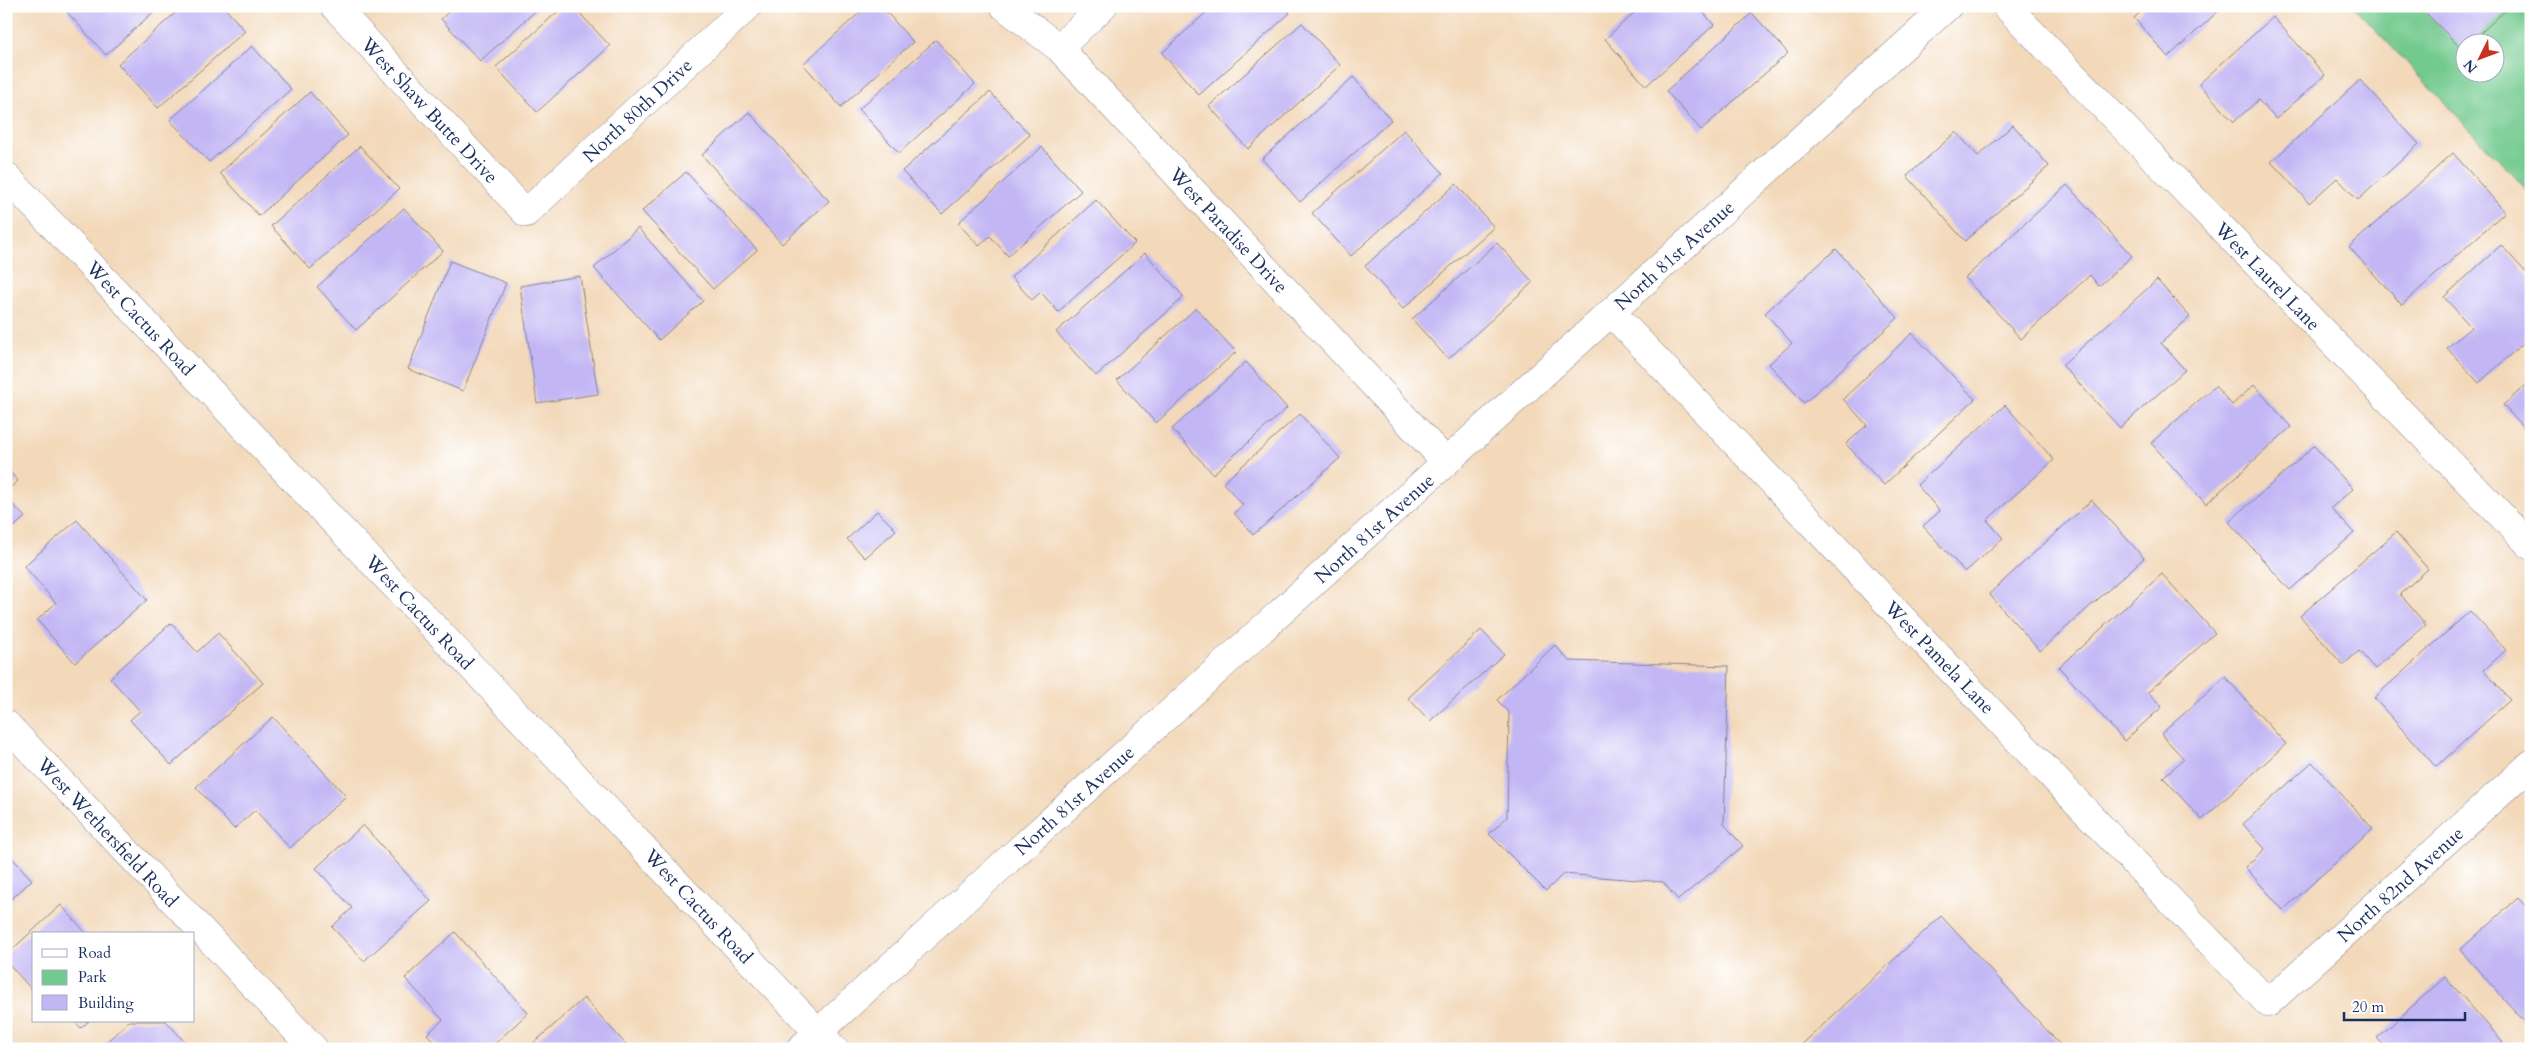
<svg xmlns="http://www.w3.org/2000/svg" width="2537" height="1055" font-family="Cardo,serif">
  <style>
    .green { fill: #73ca8f; stroke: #477c76; fill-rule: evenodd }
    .building { fill: #c2b7f4 }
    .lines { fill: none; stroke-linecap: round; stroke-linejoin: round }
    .street-casing { stroke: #87848c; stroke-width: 29 }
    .secondary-casing { stroke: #87848c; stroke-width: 29 }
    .street { stroke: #fff; stroke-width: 28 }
    .secondary { stroke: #fff; stroke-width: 28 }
    .labels { text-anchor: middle; stroke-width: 5; stroke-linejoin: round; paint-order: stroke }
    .street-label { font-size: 19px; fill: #1b2f5e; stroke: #fff }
  </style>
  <rect width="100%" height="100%" fill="#fff"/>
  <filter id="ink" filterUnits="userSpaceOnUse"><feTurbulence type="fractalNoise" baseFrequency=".02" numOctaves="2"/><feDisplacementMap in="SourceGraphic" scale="10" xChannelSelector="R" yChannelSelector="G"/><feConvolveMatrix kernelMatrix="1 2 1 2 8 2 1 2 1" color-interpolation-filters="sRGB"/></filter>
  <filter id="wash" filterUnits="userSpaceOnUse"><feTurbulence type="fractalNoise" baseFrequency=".0096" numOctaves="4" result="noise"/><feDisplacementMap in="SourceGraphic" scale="20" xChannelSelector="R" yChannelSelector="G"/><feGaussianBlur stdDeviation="1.12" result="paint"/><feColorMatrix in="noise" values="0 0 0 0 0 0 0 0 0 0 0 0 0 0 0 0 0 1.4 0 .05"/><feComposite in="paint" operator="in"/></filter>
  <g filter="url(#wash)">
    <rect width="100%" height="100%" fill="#f3d9ba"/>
    <path class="green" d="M2353,6H2531V194ZM2464,42H2494V72H2464Z"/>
    <g id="blocks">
      <path class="building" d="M74,6H160L106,55L67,12Z
        M183,6H223L245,31L158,108L118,64Z
        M455,6H541L480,61L441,19Z
        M564,6H573L610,46L537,112L496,67Z
        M867,6H881L913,42L841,107L803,64Z
        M1213,6H1284L1290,13L1199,95L1162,53Z
        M1642,6H1710L1703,12L1714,25L1646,86L1605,39Z
        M2147,6H2224L2168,57L2134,18Z
        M2419,6H2510L2471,42H2464L2463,50Z
        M1752,13L1788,53L1701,130L1666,91Z
        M2273,17L2325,75L2276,119L2258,100L2234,122L2199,84Z
        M1302,23L1340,65L1248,149L1209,106Z
        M936,40L975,84L899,153L859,109Z
        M252,46L291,89L209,162L170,120Z
        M1353,77L1391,120L1300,202L1262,159Z
        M2360,80L2419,144L2358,200L2337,178L2309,203L2271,162Z
        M310,92L348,135L259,216L220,173Z
        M990,92L1030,135L942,214L902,171Z
        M749,112L829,201L782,244L702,155Z
        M2013,125L2049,166L1965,241L1907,176L1956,132L1978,156Z
        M1404,130L1443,173L1351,256L1312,213Z
        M360,146L399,189L310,269L271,226Z
        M1042,147L1081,191L1008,256L990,236L979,246L958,223Z
        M2453,153L2505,212L2402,305L2349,247Z
        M686,172L757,250L713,289L642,211Z
        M1456,184L1494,227L1403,309L1365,266Z
        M2067,185L2132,256L2099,286L2090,275L2021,339L1965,278Z
        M1096,200L1135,243L1058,312L1041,292L1032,300L1011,277Z
        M404,208L443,251L356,330L317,287Z
        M638,228L703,301L659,340L594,268Z
        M1497,243L1533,282L1448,359L1412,319Z
        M2501,245L2531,278V336L2479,383L2447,348L2471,327L2444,297Z
        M1836,249L1898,318L1804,403L1769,364L1792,343L1765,313Z
        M1145,253L1184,297L1096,376L1056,332Z
        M450,261L506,283L463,391L408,369Z
        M580,276L598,394L537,403L520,286Z
        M2157,280L2190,317L2161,343L2185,370L2120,428L2062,365Z
        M1196,308L1236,352L1156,423L1117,380Z
        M1912,333L1975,399L1884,485L1846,444L1867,425L1843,399Z
        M1246,362L1287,408L1213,474L1172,429Z
        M2531,381V436L2503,405Z
        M2254,385L2291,427L2206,504L2151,443L2215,386L2232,405Z
        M2005,405L2054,460L1987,520L2003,538L1965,572L1923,526L1940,511L1917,485Z
        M1300,414L1340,458L1253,535L1234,513L1243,505L1223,483Z
        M2314,446L2353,489L2331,508L2354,533L2290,590L2229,522Z
        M6,467L18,481L6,491Z
        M6,497L25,517L6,534Z
        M2092,500L2144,558L2040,651L1989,594Z
        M877,511L896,530L865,558L847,539Z
        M77,520L147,600L75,663L37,620L56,603L24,566Z
        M2396,532L2428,569L2400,594L2426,625L2375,669L2359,651L2343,665L2300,616Z
        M2162,574L2215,633L2148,692L2162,707L2124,741L2059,667Z
        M2470,611L2506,650L2484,670L2510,700L2436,767L2374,698Z
        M171,623L197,652L218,633L263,683L171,765L130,720L140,711L110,678Z
        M1481,630L1504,654L1430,721L1408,698Z
        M1555,645L1569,661L1729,666L1724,824L1743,846L1678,900L1663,882L1563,874L1546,891L1489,834L1507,817L1509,713L1497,700Z
        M2225,677L2286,744L2202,820L2163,777L2184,759L2161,734Z
        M273,717L346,796L290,848L255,810L234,829L196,787Z
        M2312,762L2373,829L2283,910L2245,867L2265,849L2243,824Z
        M363,825L431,901L364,961L332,927L352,908L316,868Z
        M6,851L32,880L6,904Z
        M2518,898L2531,912V1029L2460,950Z
        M61,905L87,934H34V992L6,961V955Z
        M1941,916L2064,1049H1797Z
        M455,932L528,1013L489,1049H441L427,1034L443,1020L405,978Z
        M2445,977L2503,1042L2496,1049H2387L2377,1038Z
        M584,998L630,1049H527Z
        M74,1021H89L81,1028Z
        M129,1021H166L191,1049H99Z"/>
    </g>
  </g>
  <g filter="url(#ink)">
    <use href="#blocks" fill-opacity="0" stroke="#87848c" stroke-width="1"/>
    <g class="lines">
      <defs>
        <path id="street" d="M334,6L526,213L748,6
          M1004,6L1059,48L1446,462
          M2006,6L2531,546
          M1059,48L1103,6
          M1611,312L2268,1003L2531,764
          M6,724L314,1049
          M800,1049L1948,6"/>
        <path id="secondary" d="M6,176L834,1049"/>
      </defs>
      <use href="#street" class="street-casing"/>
      <use href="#secondary" class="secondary-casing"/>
      <use href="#street" class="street"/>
      <use href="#secondary" class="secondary"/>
    </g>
  </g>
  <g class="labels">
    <g class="street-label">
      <text transform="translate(430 110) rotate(47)" y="7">West Shaw Butte Drive</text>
      <text transform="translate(637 110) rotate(-43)" y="7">North 80th Drive</text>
      <text transform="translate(1229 230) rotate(47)" y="7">West Paradise Drive</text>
      <text transform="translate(1674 255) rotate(-42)" y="7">North 81st Avenue</text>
      <text transform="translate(2268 276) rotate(46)" y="7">West Laurel Lane</text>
      <text transform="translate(141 318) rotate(47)" y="7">West Cactus Road</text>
      <text transform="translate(1374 528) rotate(-42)" y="7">North 81st Avenue</text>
      <text transform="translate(420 612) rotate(47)" y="7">West Cactus Road</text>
      <text transform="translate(1940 657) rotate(46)" y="7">West Pamela Lane</text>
      <text transform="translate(1074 800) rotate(-42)" y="7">North 81st Avenue</text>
      <text transform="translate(108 832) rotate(47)" y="7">West Wethersfield Road</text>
      <text transform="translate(2400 884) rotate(-42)" y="7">North 82nd Avenue</text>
      <text transform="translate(699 906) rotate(47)" y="7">West Cactus Road</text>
    </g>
  </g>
  <rect width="2537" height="1055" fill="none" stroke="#fff" stroke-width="25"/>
  <rect x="32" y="932" width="162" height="90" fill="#ffffff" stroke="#a4acbf"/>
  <rect x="42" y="949" width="25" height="8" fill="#ffffff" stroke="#a4acbf"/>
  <text x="78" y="958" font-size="15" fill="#1b2f5e">Road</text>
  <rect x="42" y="970" width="25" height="15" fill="#73ca8f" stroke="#a4acbf"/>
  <text x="78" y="982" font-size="15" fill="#1b2f5e">Park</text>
  <rect x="42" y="995" width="25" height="15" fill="#c2b7f4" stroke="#a4acbf"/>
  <text x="78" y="1008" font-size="15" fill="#1b2f5e">Building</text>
  <g transform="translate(2480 58) rotate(228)"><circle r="24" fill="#ffffff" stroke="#a4acbf"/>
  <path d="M0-4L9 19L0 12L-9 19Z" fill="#c8321e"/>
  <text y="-8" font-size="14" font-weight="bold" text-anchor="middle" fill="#1b2f5e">N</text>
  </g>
  <path d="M2344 1012v8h121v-8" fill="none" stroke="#1b2f5e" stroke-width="2.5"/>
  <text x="2352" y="1012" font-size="15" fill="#1b2f5e" stroke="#ffffff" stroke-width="4" paint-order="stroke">20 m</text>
</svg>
